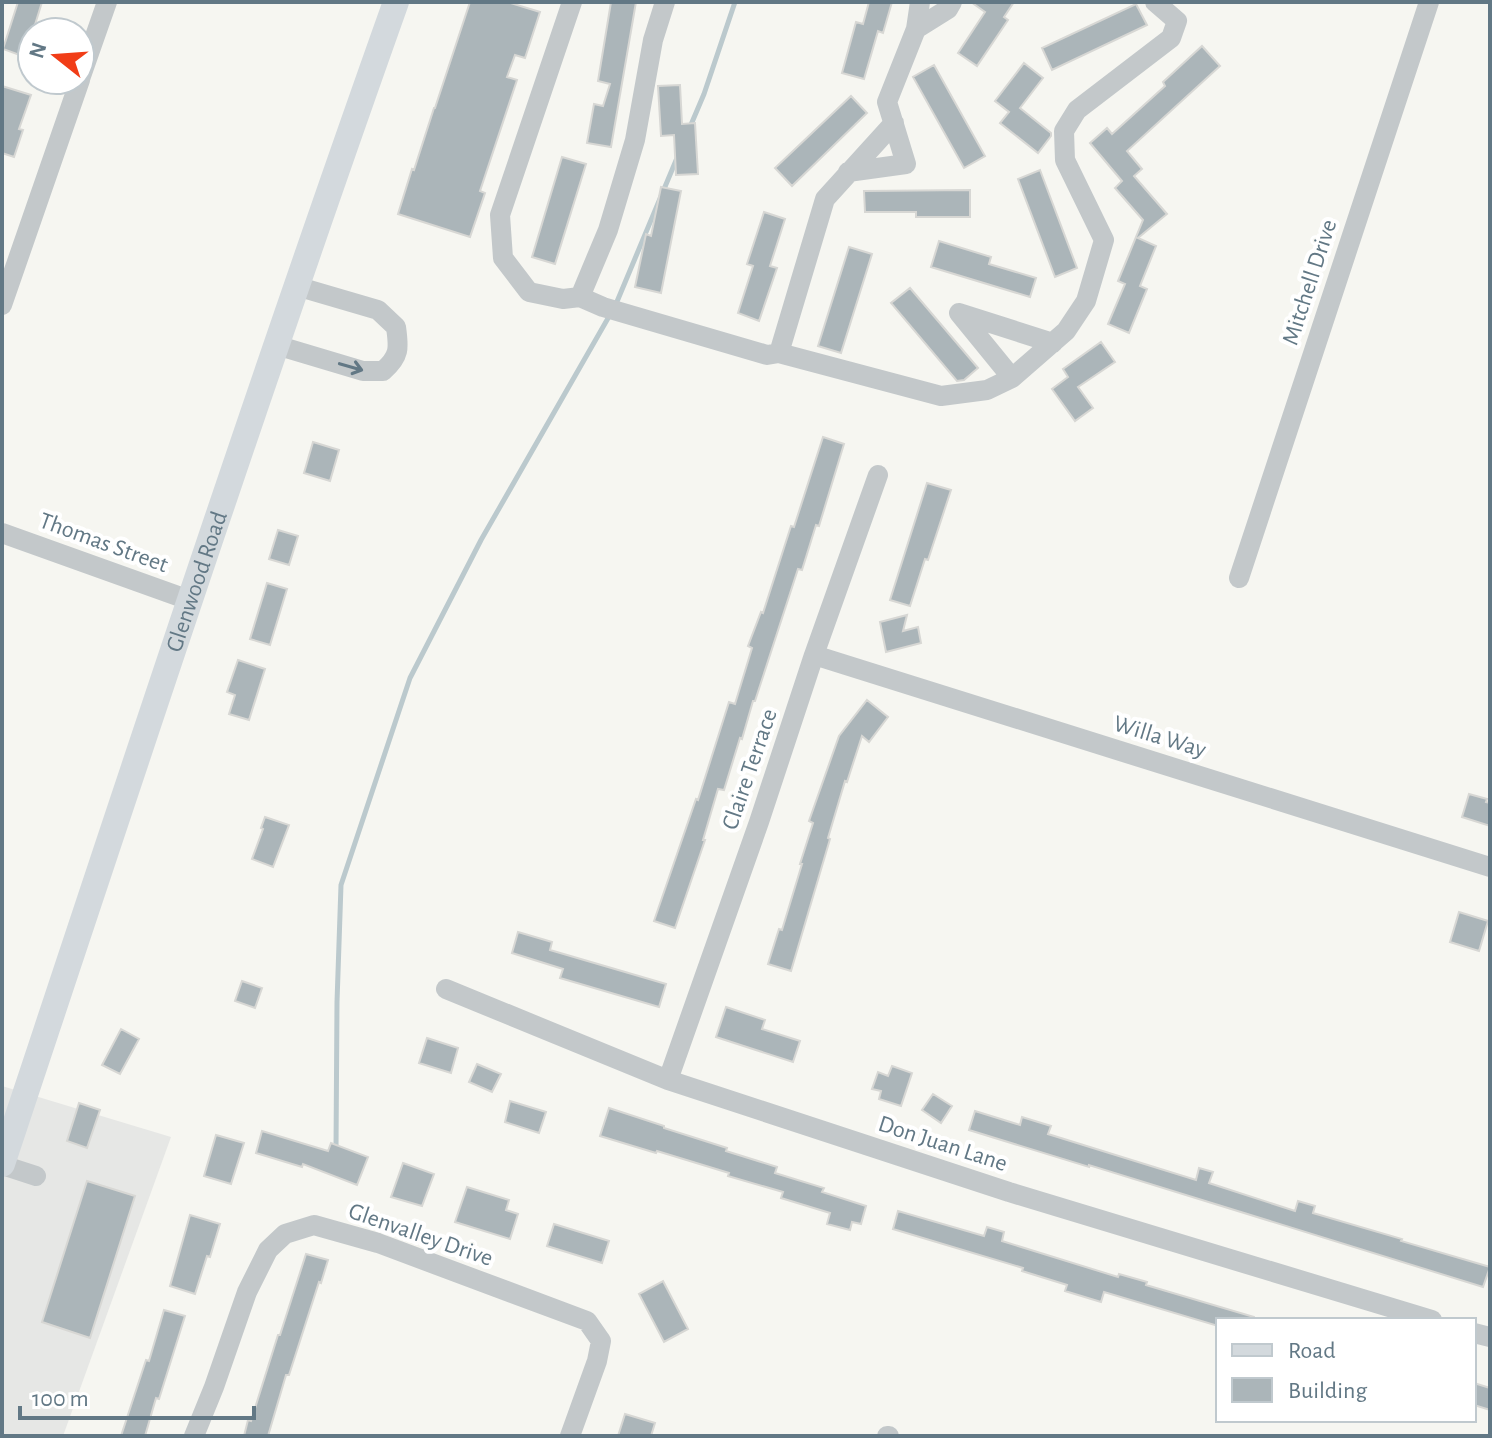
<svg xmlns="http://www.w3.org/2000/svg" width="1492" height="1438" font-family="'Alegreya Sans',sans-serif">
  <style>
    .built { fill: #e6e7e5 }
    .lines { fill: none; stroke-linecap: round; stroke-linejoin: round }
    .stream { stroke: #bbc9cd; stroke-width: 5 }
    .building { fill: #abb5b9; stroke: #d7d7d4; stroke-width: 2 }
    .minor { stroke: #c3c8ca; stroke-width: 20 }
    .major { stroke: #d3d9dd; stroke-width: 26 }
    .oneway { stroke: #627885 }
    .labels { text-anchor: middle; stroke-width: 8; stroke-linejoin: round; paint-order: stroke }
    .street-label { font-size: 24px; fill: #627885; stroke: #fff }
  </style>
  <rect width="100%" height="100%" fill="#f6f6f1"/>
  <path class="built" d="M2,1086L171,1137L63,1436H2Z"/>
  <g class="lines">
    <path class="stream" d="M690,127L704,94L735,2
      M616,304L677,158
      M336,1149L337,1002L341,885L410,678L481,540L611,313"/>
  </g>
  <path class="building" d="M18,2H42L25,57L3,49Z
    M470,2H507L540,12L525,58L515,55L507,77L517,80L480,191L485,193L470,237L398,214L412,169L414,170L434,108H435Z
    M611,2H636L611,147L587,143L594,104L603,106L610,84L598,81Z
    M869,2H892L883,33L878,31L864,79L842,73L856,22L863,24Z
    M971,2H1014L1004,17L1008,20L977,66L958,53L985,12Z
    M1136,4L1147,25L1052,70L1042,48Z
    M1202,46L1220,66L1127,151L1142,169L1134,176L1167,214L1138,238L1156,246L1140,286L1147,289L1129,333L1108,324L1125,284L1118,281L1143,220L1115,188L1122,181L1090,143L1107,128L1112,134L1165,86L1163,82Z
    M1024,63L1043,78L1020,108L1051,133V136L1038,153L1000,123L1009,112L995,101Z
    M934,65L985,156L964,168L913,77Z
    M680,85L682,124L695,123L698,174L676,175L674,135L661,136L658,86Z
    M2,86L31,95L19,129L23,130L14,157L2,153Z
    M851,96L867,113L792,186L775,168Z
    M562,157L586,164L555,264L532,257Z
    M1040,170L1077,268L1055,277L1018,179Z
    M661,187L681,191L661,293L635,287L646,234L651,236Z
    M970,190V217H916V212H865L864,191Z
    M764,212L785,219L770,266L777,268L759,321L738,313L753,266L747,264Z
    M939,241L991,257L989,264L1036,278L1030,297L931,267Z
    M849,247L872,254L841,353L818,346Z
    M910,288L978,368L964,380L957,381L891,303Z
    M1101,342L1115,362L1078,387L1093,408L1075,421L1052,389L1068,377L1063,369Z
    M823,437L844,444L819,526L816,525L802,570L798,569L755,701H753L742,739L740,738L724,790L718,789L703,840H705L675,928L654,921L696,799L698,800L729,702L735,704L752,648L748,646L761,612L763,613L791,526L794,527Z
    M313,442L339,450L330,481L304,473Z
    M927,483L951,490L928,560L925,559L910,606L890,600Z
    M278,530L298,536L289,565L269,559Z
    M267,583L287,589L270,645L250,639Z
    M907,615L903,631L918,627L921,643L886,652L880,622Z
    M238,660L265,669L249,720L229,714L235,695L227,692Z
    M867,700L888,717L869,742L862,736L847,782L845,781L828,838L830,839L791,971L768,964L779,929L782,930L802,864H800L813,823L809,821L839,736Z
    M1469,794L1487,799L1486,802L1490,803V826L1462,817Z
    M265,817L289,825L273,867L252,859L263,829L261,828Z
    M1459,912L1488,921L1479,951L1450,942Z
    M518,932L552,942L550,950L666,984L659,1007L560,978L563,969L512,953Z
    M242,981L262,988L255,1008L235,1001Z
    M726,1007L765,1020L762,1029L800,1041L793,1062L716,1037Z
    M121,1029L139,1039L120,1074L102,1065Z
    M427,1038L458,1048L451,1073L419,1063Z
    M477,1064L501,1074L492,1092L469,1082Z
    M892,1066L912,1073L901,1106L879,1099L881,1091L872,1089L878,1072L888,1076Z
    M933,1094L952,1106L941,1123L922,1110Z
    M510,1101L546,1112L539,1133L505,1122Z
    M79,1103L100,1110L87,1148L67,1141Z
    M609,1108L664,1126V1128L727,1148L726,1151L777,1167L775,1173L824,1188L822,1192L866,1206L861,1224L852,1222L850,1230L827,1224L830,1213L781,1198L783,1192L728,1176L729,1173L657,1151L656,1153L600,1136Z
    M975,1111L1020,1125L1022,1117L1051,1126L1048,1134L1196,1180L1199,1168L1213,1172L1209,1183L1295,1211L1298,1201L1315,1206L1313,1213L1402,1239L1401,1241L1490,1267L1483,1287L1089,1165V1167L969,1130Z
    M262,1131L328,1151L331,1143L368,1157L357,1185L303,1164L302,1167L256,1153Z
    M216,1135L244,1143L231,1184L204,1176Z
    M403,1163L434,1174L422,1206L391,1197Z
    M87,1181L135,1196L90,1338L42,1322Z
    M467,1187L509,1200L506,1210L518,1214L510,1239L455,1222Z
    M898,1211L984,1236L987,1227L1004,1232L1002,1241L1118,1277L1119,1274L1147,1282L1146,1285L1254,1317V1320H1218V1326L1104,1292L1101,1302L1065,1291L1067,1285L1022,1271L1023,1268L893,1229Z
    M190,1215L220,1224L210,1257L207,1256L195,1294L170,1286Z
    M554,1224L609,1241L602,1263L547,1246Z
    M306,1254L328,1260L321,1283L319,1282L289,1375H286L268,1436H244L248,1420L251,1421L278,1335H280Z
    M663,1281L688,1329L664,1342L639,1294Z
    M164,1310L185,1316L159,1399L156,1398L145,1436H121L146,1360L149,1361Z
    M1474,1383L1490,1388V1410L1474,1405Z
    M625,1414L655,1423L651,1436H618Z"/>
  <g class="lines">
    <path class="minor" d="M572,2L500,215L503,258L529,292L563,299L580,297L608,230L635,140L653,40L665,2
      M916,29L948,9L952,2
      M80,79L107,2
      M848,172L906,164L887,102L916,29L920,2
      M580,297L603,307L767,355L779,353L941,396L987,390L1012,378L1066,331L1086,301L1104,240L1065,160L1064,131L1077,110L1171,38L1177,21L1155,2
      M2,305L80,80
      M959,313L1053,343
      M959,313L1012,378
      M276,345L363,371H383C400,356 399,348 396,327L378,310L296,286
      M779,353L825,199L894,123
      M2,533L189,600
      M1239,578L1429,2
      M814,655L1490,867
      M446,989L668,1080L1009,1192L1432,1320
      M668,1080L759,822L814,655L878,475
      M2,1165L36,1176
      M1474,1333L1490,1337
      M194,1436L214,1387L247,1292L268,1250L285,1234L314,1225L378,1243L587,1321L601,1341L597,1361L570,1436
      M887,1436H889"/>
    <path class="major" id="s1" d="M2,1164C131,776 259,387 396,2"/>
  </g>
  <defs><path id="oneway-shaft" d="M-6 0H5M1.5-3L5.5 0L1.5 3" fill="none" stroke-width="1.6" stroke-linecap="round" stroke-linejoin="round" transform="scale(2)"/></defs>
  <use class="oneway" href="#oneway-shaft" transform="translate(351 367) rotate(16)"/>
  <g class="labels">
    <g class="street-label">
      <text transform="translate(1309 282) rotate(-72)" y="8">Mitchell Drive</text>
      <text transform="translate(104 542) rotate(20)" y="8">Thomas Street</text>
      <text dy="8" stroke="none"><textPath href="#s1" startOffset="614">Glenwood Road</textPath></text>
      <text transform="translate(1160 736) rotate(17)" y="8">Willa Way</text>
      <text transform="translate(749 769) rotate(-71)" y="8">Claire Terrace</text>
      <text transform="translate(943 1143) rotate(18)" y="8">Don Juan Lane</text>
      <text transform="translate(421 1234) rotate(19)" y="8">Glenvalley Drive</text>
    </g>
  </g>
  <rect width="1492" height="1438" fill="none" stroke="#627885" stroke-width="8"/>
  <rect x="1216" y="1318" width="260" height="104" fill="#ffffff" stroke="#c0c9ce" stroke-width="2"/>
  <rect x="1232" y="1344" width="40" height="12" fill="#d3d9dd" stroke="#c0c9ce" stroke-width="2"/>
  <text x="1288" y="1358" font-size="24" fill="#627885">Road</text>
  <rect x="1232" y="1378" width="40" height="24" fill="#abb5b9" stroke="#c0c9ce" stroke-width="2"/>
  <text x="1288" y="1398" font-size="24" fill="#627885">Building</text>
  <g transform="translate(56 56) rotate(287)"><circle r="38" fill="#ffffff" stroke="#c0c9ce" stroke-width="2"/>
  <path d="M0-6L14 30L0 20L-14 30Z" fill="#f13d17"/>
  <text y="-12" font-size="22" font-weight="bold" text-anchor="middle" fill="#627885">N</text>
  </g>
  <path d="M20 1406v12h234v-12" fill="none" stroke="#627885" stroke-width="4"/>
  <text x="32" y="1406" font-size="24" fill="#627885" stroke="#ffffff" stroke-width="6" paint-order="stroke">100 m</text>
</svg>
